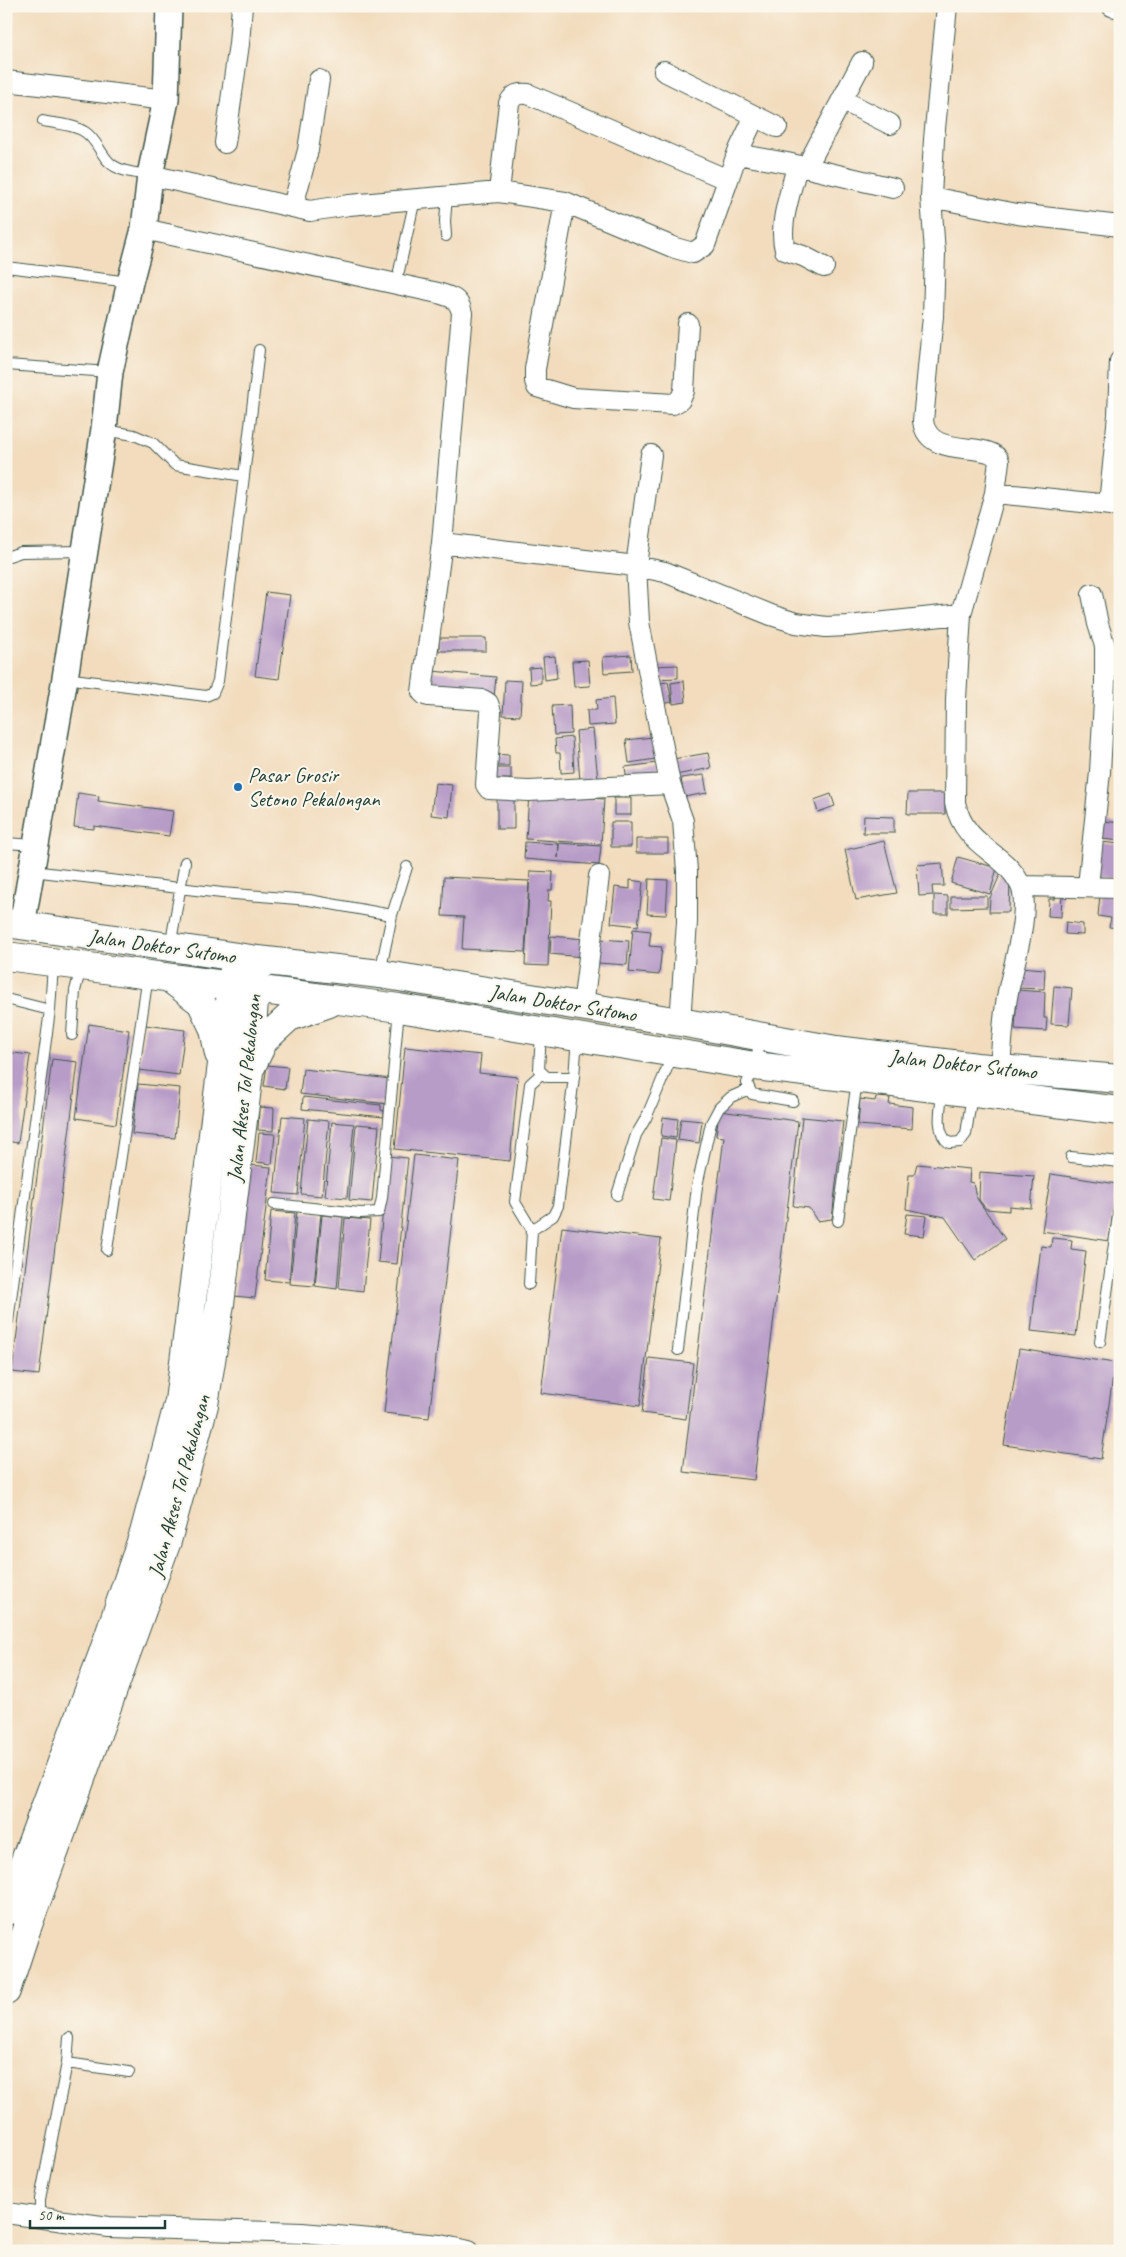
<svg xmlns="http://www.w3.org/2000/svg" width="1126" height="2257" font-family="Caveat,sans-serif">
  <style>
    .building { fill: #b89cc8 }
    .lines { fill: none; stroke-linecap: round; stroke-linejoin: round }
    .service-casing { stroke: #3f5549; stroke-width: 12 }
    .minor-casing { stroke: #3f5549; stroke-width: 22 }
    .tertiary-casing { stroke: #3f5549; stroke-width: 28 }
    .trunk-casing { stroke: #3f5549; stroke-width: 30 }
    .service { stroke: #fff; stroke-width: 10 }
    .minor { stroke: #fff; stroke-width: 20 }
    .tertiary { stroke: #fff; stroke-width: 25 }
    .trunk { stroke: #fff; stroke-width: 28 }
    .poi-dot { fill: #1f6fb2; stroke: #fbf7ec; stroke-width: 2 }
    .labels { text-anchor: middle; stroke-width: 4; stroke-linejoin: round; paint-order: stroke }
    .poi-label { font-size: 21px; fill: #1f3d34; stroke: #fbf7ec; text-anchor: start }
    .street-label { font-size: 21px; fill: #1f3d34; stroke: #fbf7ec }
  </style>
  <rect width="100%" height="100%" fill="#fbf7ec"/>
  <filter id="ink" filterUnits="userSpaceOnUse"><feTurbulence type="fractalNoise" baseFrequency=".02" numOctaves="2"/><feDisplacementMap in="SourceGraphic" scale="10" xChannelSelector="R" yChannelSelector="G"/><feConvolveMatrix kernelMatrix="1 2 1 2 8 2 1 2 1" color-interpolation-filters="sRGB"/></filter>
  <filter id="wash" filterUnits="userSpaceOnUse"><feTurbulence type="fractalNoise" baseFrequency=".0096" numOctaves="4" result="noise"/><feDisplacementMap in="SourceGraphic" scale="20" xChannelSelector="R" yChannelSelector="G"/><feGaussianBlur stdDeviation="1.12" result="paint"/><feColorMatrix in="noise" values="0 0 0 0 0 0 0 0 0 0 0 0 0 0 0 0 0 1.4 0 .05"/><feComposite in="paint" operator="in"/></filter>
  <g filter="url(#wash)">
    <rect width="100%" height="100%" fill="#f2dcbd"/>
    <g id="blocks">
      <path class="building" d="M266,592L290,595L279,679L255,676Z
        M439,638H486V651H439Z
        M631,655L632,671L604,673L603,657Z
        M555,656L557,678L545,680L543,657Z
        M588,660L590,686L574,687L572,661Z
        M678,665V678L655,679L654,666Z
        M541,667V683L530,684L529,668Z
        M432,671L496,677L494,697L429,691Z
        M505,680L522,681L520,716L503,715Z
        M684,681L686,702L673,704L671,683Z
        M668,682L672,702L657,705L653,684Z
        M613,698L615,724L588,726L587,710H597L596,700Z
        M570,705L571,734L554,735L552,706Z
        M593,729L598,780L580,781L576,731Z
        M572,737L574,772L561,773L560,753H556L555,739Z
        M653,737L656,759L629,763L626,740Z
        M708,753L711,768L676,775L673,759Z
        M491,754L509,755V766H491Z
        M657,763L659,778L627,782L625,767Z
        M490,768H511V779H490Z
        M704,775L707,793L684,797L681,778Z
        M435,783L452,785L449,817L431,815Z
        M78,793L99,796L98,801L173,811L169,836L94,826V829L74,827Z
        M908,793H945V814H907Z
        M529,794L604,799L601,844L526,839Z
        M831,794L835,806L818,812L814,800Z
        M497,795L514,796V829H497Z
        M614,798H631V815H614Z
        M864,816L894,817V833H863Z
        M1104,821L1120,823V841L1102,839Z
        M611,822H631V847H611Z
        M636,839H668V853H636Z
        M884,841L897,893L856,900L845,850Z
        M525,842L559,844L558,858L559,843L601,846L599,865L524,859Z
        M1101,842L1120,844V879L1097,877Z
        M958,857L997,868L990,894L951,883Z
        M6,860L11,861L7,885H6Z
        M942,863L944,886H932L933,895L919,896L917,865Z
        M530,871L553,872L552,890H549L548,901H551L548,966L525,965Z
        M1000,875L1010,879L1009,912H989L990,898Z
        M444,877L529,881L525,952L462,949L464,917L442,916Z
        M649,879L668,880L666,915L647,914Z
        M630,880L643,882L638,926L611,923L615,887L630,889Z
        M1056,890L1062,891L1061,917L1048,916L1049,899H1055Z
        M934,895L948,896V914H934Z
        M1100,895L1120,897V928L1109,927L1111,918L1098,916Z
        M951,896H987V907L951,908Z
        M1066,922L1083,924V935L1065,934Z
        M633,929L651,931L649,946L662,947L659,975L629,972Z
        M551,936L585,939L583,957L550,954Z
        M600,939L629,941L627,965L598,963Z
        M1019,967L1045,969L1044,989L1017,988Z
        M1054,986L1072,988L1069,1025L1051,1024Z
        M1017,990L1045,992L1044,1018H1047L1046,1031L1015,1029Z
        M89,1024L129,1030L116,1124L76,1118Z
        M145,1025L185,1030L179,1075L139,1070Z
        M405,1047L481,1055L479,1073L518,1077L510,1161L395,1149Z
        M6,1052L30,1055L18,1143L6,1141Z
        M52,1059L78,1062L39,1375L12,1372Z
        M267,1065L288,1067L285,1089L264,1086Z
        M303,1069L391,1079L388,1104L300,1094Z
        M138,1084L180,1088L175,1138L132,1134Z
        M303,1097L381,1105V1110L384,1111V1117L302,1109Z
        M876,1097L890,1098L889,1104L913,1107L912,1129L858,1125L860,1099L875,1101Z
        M259,1107L274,1108L273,1131L258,1130Z
        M719,1111L798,1121L754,1480L683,1472L724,1137L716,1136Z
        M282,1116L305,1118L298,1195L274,1193Z
        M663,1117L678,1119L676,1138L661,1136Z
        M802,1117L843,1121L832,1219L817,1221L809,1208L793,1206Z
        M308,1119L329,1121L322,1196L301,1194Z
        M681,1119L702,1121L699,1143L678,1140Z
        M332,1122L354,1124L347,1198L325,1196Z
        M356,1124L379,1126L372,1202L349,1200Z
        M259,1133L275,1134L272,1164L256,1162Z
        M661,1138L676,1140L669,1201L653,1199Z
        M414,1155L459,1160L429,1418L384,1413Z
        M388,1156L408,1158L397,1264L378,1262Z
        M917,1164L970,1169L969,1182L973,1183L976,1197L1005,1239L975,1260L945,1217L906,1209L909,1175H914Z
        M250,1165L271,1167L255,1298L234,1296Z
        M980,1172L1034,1176L1031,1208L1009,1206V1211L986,1209L979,1200Z
        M1051,1174L1117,1184L1109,1241L1042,1231Z
        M271,1211L295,1213L289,1282L265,1280Z
        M297,1211L321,1214L314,1286L290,1284Z
        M907,1214L927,1216L924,1236L904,1234Z
        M322,1215L343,1217L337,1289L315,1286Z
        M345,1218L370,1220L363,1291L339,1288Z
        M562,1227L661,1239L640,1406L541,1393Z
        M1052,1238L1072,1240L1071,1249L1086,1251L1076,1336L1031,1331L1041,1246L1051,1247Z
        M1019,1349L1115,1363L1101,1459L1004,1445Z
        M649,1358L693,1363L686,1419L642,1413Z"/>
    </g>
  </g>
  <g filter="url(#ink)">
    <use href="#blocks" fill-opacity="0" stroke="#3f5549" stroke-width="1"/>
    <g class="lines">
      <defs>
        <path id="service" d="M43,121C56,124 73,124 85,132C96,139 100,153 109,162C119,172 137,173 150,175
          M446,236L445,221L447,196
          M6,267L130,282
          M399,271L415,199
          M6,365L110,372
          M105,430L134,435L153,443L175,465L244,476L259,350
          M6,557L21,552L84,551
          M65,678L206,696L213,693L218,681L244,476
          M6,843L35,845
          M32,871L222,893L309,900L392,915L407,867
          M170,947L185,862
          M380,973L392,915
          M6,999L50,1010
          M541,1032L539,1070L547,1077H574L577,1038
          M72,1035L75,991L81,967
          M760,1037L755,1066L747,1083L752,1094L793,1101
          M943,1089C941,1105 934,1132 949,1143L960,1142L966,1134L972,1094
          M1071,1157L1120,1162
          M617,1195L636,1135L646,1118L673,1054
          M274,1204L360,1213L379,1212L382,1198L399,1009
          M838,1221L857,1080
          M532,1230L515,1202L530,1084L541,1074
          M107,1250L148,976
          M529,1284L532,1230L553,1216L558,1206L574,1077
          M8,1321L50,1010L53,965
          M1100,1342L1120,1202
          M678,1350L697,1186L711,1123L719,1108L731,1097L749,1089
          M67,2063L129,2072
          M40,2218V2199L67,2063L69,2038"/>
        <path id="minor" d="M947,6L934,139L931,197L935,253L933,316L923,421C928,461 991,439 999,461L995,493L961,614L956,699L955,803C965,848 1003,850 1020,884C1032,906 1013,967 1008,992C1003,1017 1002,1043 1000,1068
          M1112,6L1120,8
          M664,71L755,116L737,154
          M6,81L166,100
          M842,100L890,124
          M755,116L777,127
          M225,143L239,44L242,6
          M797,166C791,192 778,224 785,250L803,256L824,267
          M806,168L862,62
          M150,175L310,211L349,205L499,192L565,202L675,248L693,253L705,245L728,180
          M499,192L509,103C514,94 518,93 528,94L728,180L737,154L787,163L893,188
          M931,197L1017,214L1120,226
          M565,202L535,369V381L537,387L573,398L673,404L680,400L684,391L688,324
          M293,206L308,150L319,80
          M144,229L438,293C452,297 459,299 462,313L442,543L636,566L639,622L670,784L683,821L687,871V922L680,1022
          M651,455L636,566L665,572L771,615L796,623L826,627L848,626L961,614
          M995,493L1120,506
          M1109,504L1118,415L1120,361
          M442,543L422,692L425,695L429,696L483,700L488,703L491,712L486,785L489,789L529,791L670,784
          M1022,886L1120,888
          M1088,886L1100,772L1105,683V646L1098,624L1092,594
          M583,1006L599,876
          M6,2213L109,2227L302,2233L440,2245L469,2251"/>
        <path id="tertiary" d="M22,925L65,678L104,429L110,372L130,282L144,229L150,175L166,100L169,6"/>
        <path id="trunk" d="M6,923L258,960L380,974L680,1022L836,1050L977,1067L1120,1079
          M6,956L399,1008L755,1066L1120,1111
          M172,980L201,1002L214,1029L219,1054
          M252,1065L264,1040L289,1017L329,1003
          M6,1911L102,1656L144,1533L179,1401L234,970
          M6,1991L25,1933L167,1541L204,1405L220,1304L249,1072L256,972"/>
      </defs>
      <use href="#service" class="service-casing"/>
      <use href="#minor" class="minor-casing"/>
      <use href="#tertiary" class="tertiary-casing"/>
      <use href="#trunk" class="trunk-casing"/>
      <use href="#service" class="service"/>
      <use href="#minor" class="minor"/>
      <use href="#tertiary" class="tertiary"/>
      <use href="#trunk" class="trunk"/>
    </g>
  </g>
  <circle class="poi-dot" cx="238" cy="787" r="5"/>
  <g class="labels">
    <g class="poi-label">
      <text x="248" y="782">Pasar Grosir<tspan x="248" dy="24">Setono Pekalongan</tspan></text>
    </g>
    <g class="street-label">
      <text transform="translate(162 946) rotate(8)" y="7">Jalan Doktor Sutomo</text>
      <text transform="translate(563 1003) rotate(9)" y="7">Jalan Doktor Sutomo</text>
      <text transform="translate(963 1064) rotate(6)" y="7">Jalan Doktor Sutomo</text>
      <text transform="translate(244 1088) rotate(-84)" y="7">Jalan Akses Tol Pekalongan</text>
      <text transform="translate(179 1486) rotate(-75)" y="7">Jalan Akses Tol Pekalongan</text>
    </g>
  </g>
  <rect width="1126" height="2257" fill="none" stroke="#fbf7ec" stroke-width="25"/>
  <path d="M30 2220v8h135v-8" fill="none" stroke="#1f3d34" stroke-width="2.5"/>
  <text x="38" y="2220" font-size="15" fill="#1f3d34" stroke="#fbf7ec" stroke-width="4" paint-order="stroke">50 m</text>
</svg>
